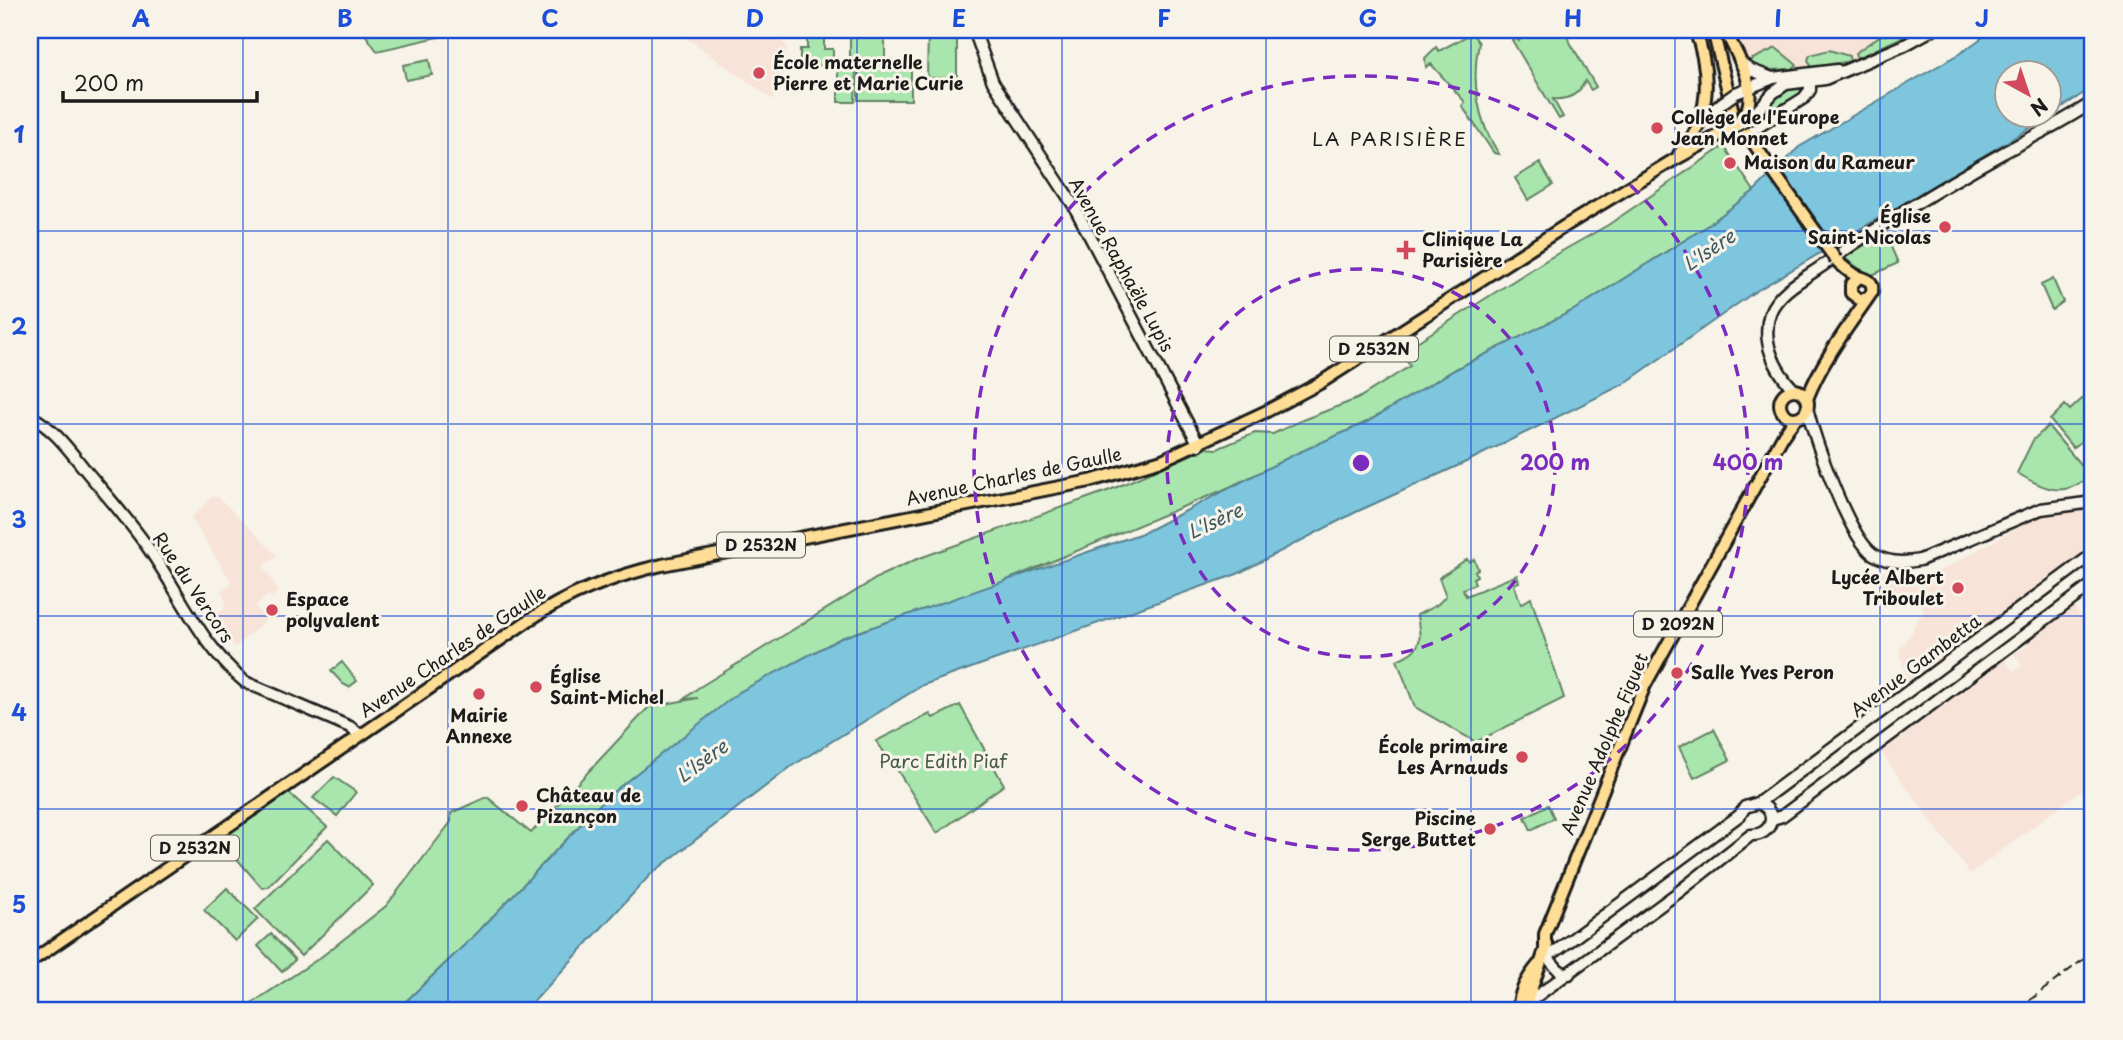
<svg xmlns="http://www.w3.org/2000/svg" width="2123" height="1040" font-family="'Playpen Sans',sans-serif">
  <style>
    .built { fill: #f8e3d8 }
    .green { fill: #a9e6ad; stroke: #628164; stroke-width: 2 }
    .water { fill: #7ec6de; stroke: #578290; stroke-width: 2; fill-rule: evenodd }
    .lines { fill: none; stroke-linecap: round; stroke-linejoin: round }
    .secondary-casing { stroke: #1c1c1c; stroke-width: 15 }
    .primary-casing { stroke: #1c1c1c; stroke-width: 16 }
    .secondary { stroke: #f7f3e8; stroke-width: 10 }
    .primary { stroke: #fede96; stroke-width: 10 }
    .rail { stroke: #1c1c1c; stroke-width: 2; stroke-dasharray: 10 5; stroke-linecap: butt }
    .secondary-bridge-casing { stroke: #1c1c1c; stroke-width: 15; stroke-linecap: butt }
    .primary-bridge-casing { stroke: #1c1c1c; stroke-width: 16; stroke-linecap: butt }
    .secondary-bridge { stroke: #f7f3e8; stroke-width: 10 }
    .primary-bridge { stroke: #fede96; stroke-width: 10 }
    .grid { fill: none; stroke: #1d4ed8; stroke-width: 2; stroke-opacity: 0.55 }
    .ring { fill: none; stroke: #7b2cbf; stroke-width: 3.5; stroke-dasharray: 12 9 }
    .poi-dot { fill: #d1495b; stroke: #f7f3e8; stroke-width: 2.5 }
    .labels { text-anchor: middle; stroke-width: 6; stroke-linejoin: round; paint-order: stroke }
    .shield { fill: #f7f3e8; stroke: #5e5c59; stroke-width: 2 }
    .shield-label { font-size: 16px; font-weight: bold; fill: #1c1c1c }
    .poi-label { font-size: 18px; font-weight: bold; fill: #1c1c1c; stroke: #f7f3e8; text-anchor: start }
    .street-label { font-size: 18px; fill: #1c1c1c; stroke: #f7f3e8 }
    .park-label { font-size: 18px; fill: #465948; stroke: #f7f3e8 }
    .neighbourhood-label { font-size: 19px; letter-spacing: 2px; fill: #1c1c1c; stroke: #f7f3e8 }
    .water-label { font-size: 19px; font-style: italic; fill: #3e5860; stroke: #f7f3e8 }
    .centre { fill: #7b2cbf; stroke: #f7f3e8; stroke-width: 3.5 }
    .ring-label { font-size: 21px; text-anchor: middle; font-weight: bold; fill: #7b2cbf; stroke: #f7f3e8; stroke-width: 6; stroke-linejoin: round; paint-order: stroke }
    .neatline { fill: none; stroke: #1d4ed8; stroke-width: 2.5 }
    .grid-label { font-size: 23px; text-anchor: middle; font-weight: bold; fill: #1d4ed8 }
  </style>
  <rect width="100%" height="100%" fill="#f7f3e8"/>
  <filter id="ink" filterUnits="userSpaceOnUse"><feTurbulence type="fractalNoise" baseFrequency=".0143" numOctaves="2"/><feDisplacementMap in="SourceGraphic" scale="14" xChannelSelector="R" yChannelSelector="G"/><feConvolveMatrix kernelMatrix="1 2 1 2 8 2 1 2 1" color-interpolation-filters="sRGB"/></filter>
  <g filter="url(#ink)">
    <path class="built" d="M675,30H764L787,45L779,86L773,100Z
      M1729,30H1918L1848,62L1812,68L1769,71L1755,66L1741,55Z
      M212,497H218L278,556L263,566L279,591L271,597L268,595L255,606L266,620L235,647L214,626L220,621L216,616L225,607V599L221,591L232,583L191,518Z
      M2093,507V545L1908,681L1899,651L1912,632L1917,619L1925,614L1915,596L1883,595L1878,579L1884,572L1913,576L1923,580L2007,534L2037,515Z
      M2074,606L2093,635V782L1970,874L1880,751L1970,686L2004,659L2013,671L2022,665L2014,654L2028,646L2026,643Z"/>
    <path class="green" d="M362,30H443V36L377,51Z
      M807,30H824V49H833V66L800,65V49H807Z
      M850,30H885V62L850,63Z
      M928,30H957V78H927Z
      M1525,30H1563L1596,87L1591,90L1585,81C1579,95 1567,100 1553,99L1563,117L1559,119L1512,40L1516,38L1519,41Z
      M1889,30H1918L1857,58L1855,53L1881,35H1887Z
      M1472,33L1479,43C1471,80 1477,121 1499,154L1494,153L1462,106L1465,102L1431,64L1426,67L1425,58L1436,47L1439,51Z
      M1776,48L1797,65L1792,69L1764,70L1748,61Z
      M1829,50L1849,56L1850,61L1812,68L1808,60L1810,55Z
      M429,60L432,75L406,80L403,65Z
      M858,65H911V100H858Z
      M838,67H856L855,102H838Z
      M1788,87H1797L1801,89L1800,95L1755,125H1747C1763,116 1773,99 1788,87Z
      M1724,146L1754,191L1704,228L1574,310L1456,369L1367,422L1223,490L746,689L607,797L476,934L397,1010H242L321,957L386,906L451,822V813L487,797L531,833L649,707L698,698L684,699L698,688L882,575L917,559L1110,490L1206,448L1217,449L1255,433L1273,434L1300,421L1357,399L1410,366L1401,352L1548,259L1608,225Z
      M1540,163L1553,185L1528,200L1515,178Z
      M1885,233L1898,263L1870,276L1844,258L1845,255Z
      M2053,279L2063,302L2052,310L2041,285Z
      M2093,389V431L2073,448L2050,420L2065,405L2070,410Z
      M2048,426L2090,476C2063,499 2045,489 2017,473L2033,440Z
      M1467,559L1469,562L1474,559L1478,569L1475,571L1477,576L1473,578L1475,584L1463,589L1466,596L1517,575L1519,582L1514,584L1521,604L1531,598L1564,698L1476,742L1415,707L1397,660C1424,649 1421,641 1417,615L1437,605L1446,596L1439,578Z
      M342,662L357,681L349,687L343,684L331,671Z
      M960,705L1004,785L937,833L896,768L876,741L930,714L933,718Z
      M1714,729L1730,760L1694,778L1679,747Z
      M334,777L356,792L337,816L313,798Z
      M287,791L327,827L268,887L262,888L219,838Z
      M1548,805L1554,818L1531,830L1525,817Z
      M328,839L373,885L301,956L255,909Z
      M227,888L258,919L235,941L204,910Z
      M271,934L295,960L282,972L258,946Z"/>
    <path class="water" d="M1993,30H2093V87L2035,125L1753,293L1624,384L1466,462L1356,512L1237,574L923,685L792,766L651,874L526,1010H397L476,934L607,797L739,692L841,638L1145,532L1293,455L1367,422L1456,369L1574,310L1704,228L1754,191L1799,147L1962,52ZM2008,74H2050V116H2008Z"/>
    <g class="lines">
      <defs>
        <path id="secondary" d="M974,30L993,82L1074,206L1199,445
          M1740,62L1751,70L1772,78
          M1736,93L1773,78L1837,70
          M1751,118L1773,93L1786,84L1825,79L1905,45L1932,30
          M1701,121L1722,103
          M1742,129L1758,127L1804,98L1810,90V77
          M1794,390C1775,370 1761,342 1770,313C1778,291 1807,277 1825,264C1881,224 1940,188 2001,154C2032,137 2063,122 2093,102
          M1807,408C1815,440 1848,536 1873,554C1887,563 1905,563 1920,560L2041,509L2093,502
          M30,416C55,429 69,450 87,472C109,498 132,524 151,552C181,596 203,647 245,682L350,727L360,735
          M1772,819L1782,816L2093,584
          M1543,955C1554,960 1555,973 1569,974
          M1547,956L1556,951L1740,815L1745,807L1758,803L2093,554
          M1526,1004L1676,894L1751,835C1773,836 1779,810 1758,803"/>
        <path id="primary" d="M1713,30L1733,112L1767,163
          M1725,30C1736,54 1757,83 1747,111
          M1679,154C1712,120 1711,72 1695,30
          M1859,277L1851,285V293L1859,299H1867
          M1780 404a14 14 0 1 1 28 0a14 14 0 1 1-28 0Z
          M1807,399C1822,360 1849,326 1872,292C1874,278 1865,280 1855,275C1848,271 1842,266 1836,260
          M1545,949V934L1645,685L1784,434L1796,418
          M30,962L529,620C571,592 614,576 662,565L1090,481L1162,460L1267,411L1320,383L1565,226L1672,161L1732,128
          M1519,1010L1526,1004L1547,945
          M1519,1010C1518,993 1528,977 1538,965"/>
      </defs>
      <use href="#secondary" class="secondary-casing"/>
      <use href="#primary" class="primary-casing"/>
      <use href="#secondary" class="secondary"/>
      <use href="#primary" class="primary"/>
      <path class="rail" d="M2017,1010L2093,952"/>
      <defs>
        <path id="secondary-bridge" d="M1722,103L1736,93
          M1732,128L1751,118"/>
        <path id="primary-bridge" d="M1732,128L1747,111
          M1767,163L1836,260"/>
      </defs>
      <use href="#secondary-bridge" class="secondary-bridge-casing"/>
      <use href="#primary-bridge" class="primary-bridge-casing"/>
      <use href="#secondary-bridge" class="secondary-bridge"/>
      <use href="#primary-bridge" class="primary-bridge"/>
    </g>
  </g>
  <path class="grid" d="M243,30V1010M448,30V1010M652,30V1010M857,30V1010M1062,30V1010M1266,30V1010M1471,30V1010M1675,30V1010M1880,30V1010M30,231H2093M30,424H2093M30,616H2093M30,809H2093"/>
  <g class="ring">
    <circle cx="1361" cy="463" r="194"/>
    <circle cx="1361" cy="463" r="387"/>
  </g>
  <g class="poi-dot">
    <circle cx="759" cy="73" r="7"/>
    <circle cx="1657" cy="128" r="7"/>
    <circle cx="1730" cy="163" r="7"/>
    <circle cx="1945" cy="227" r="7"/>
    <path d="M1402.5 239.5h7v7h7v7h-7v7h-7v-7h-7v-7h7z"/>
    <circle cx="1958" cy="588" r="7"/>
    <circle cx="272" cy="610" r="7"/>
    <circle cx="1677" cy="673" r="7"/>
    <circle cx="536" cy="687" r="7"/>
    <circle cx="479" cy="694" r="7"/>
    <circle cx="1522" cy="757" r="7"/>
    <circle cx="522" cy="806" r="7"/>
    <circle cx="1490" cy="829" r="7"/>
  </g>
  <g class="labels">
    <g class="shield">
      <rect x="1330" y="336.5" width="88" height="25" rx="5"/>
      <rect x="717" y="532.5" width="88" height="25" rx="5"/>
      <rect x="1634" y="611.5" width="88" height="25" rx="5"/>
      <rect x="151" y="835.5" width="88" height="25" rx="5"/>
    </g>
    <g class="shield-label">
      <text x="1374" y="355">D 2532N</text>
      <text x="761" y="551">D 2532N</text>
      <text x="1678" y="630">D 2092N</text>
      <text x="195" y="854">D 2532N</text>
    </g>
    <g class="poi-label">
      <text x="773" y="69">École maternelle<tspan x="773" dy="21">Pierre et Marie Curie</tspan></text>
      <text x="1671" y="124">Collège de l'Europe<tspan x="1671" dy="21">Jean Monnet</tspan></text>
      <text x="1744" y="169">Maison du Rameur</text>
      <text x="1931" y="223" text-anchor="end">Église<tspan x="1931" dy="21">Saint-Nicolas</tspan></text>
      <text x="1422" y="246">Clinique La<tspan x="1422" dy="21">Parisière</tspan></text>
      <text x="1944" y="584" text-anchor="end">Lycée Albert<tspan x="1944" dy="21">Triboulet</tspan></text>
      <text x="286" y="606">Espace<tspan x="286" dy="21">polyvalent</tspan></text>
      <text x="1691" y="679">Salle Yves Peron</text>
      <text x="550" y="683">Église<tspan x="550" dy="21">Saint-Michel</tspan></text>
      <text x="479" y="722" text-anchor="middle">Mairie<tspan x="479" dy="21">Annexe</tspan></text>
      <text x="1508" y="753" text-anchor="end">École primaire<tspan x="1508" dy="21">Les Arnauds</tspan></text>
      <text x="536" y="802">Château de<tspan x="536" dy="21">Pizançon</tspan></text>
      <text x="1476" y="825" text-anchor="end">Piscine<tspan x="1476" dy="21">Serge Buttet</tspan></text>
    </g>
    <g class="street-label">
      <text transform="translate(1121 265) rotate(61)" y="6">Avenue Raphaële Lupis</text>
      <text transform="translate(1014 477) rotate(-12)" y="6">Avenue Charles de Gaulle</text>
      <text transform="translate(193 588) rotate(56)" y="6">Rue du Vercors</text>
      <text transform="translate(453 652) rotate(-34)" y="6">Avenue Charles de Gaulle</text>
      <text transform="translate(1916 666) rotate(-37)" y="6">Avenue Gambetta</text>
      <text transform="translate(1605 744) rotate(-67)" y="6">Avenue Adolphe Figuet</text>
    </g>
    <g class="park-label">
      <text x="943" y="768">Parc Edith Piaf</text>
    </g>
    <g class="neighbourhood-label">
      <text x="1390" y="146">LA PARISIÈRE</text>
    </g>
    <g class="water-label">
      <text transform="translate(1709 250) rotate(-34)" y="7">L'Isère</text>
      <text transform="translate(1215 521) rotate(-25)" y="7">L'Isère</text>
      <text transform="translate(702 761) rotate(-36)" y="7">L'Isère</text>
    </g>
  </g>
  <circle cx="1361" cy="463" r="10" class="centre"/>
  <g class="ring-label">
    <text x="1555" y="470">200 m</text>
    <text x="1748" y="470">400 m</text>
  </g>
  <rect width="2123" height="1040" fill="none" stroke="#f7f3e8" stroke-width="77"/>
  <g transform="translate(2028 94) rotate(140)"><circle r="33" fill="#f7f3e8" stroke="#9f9d96" stroke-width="2"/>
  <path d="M0-5L12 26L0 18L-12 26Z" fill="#d1495b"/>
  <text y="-10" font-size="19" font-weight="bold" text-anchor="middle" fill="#1c1c1c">N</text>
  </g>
  <path d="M63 91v10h194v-10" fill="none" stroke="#1c1c1c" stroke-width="3.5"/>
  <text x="74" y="91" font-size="21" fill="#1c1c1c" stroke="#f7f3e8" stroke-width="5" paint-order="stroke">200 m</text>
  <rect x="38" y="38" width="2046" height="964" class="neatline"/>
  <g class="grid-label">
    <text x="141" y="27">A</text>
    <text x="345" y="27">B</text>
    <text x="550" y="27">C</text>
    <text x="755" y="27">D</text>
    <text x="959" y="27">E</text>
    <text x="1164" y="27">F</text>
    <text x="1368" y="27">G</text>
    <text x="1573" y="27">H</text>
    <text x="1778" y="27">I</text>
    <text x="1982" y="27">J</text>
    <text x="19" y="143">1</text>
    <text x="19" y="335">2</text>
    <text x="19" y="528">3</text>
    <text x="19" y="721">4</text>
    <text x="19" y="913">5</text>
  </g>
</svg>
